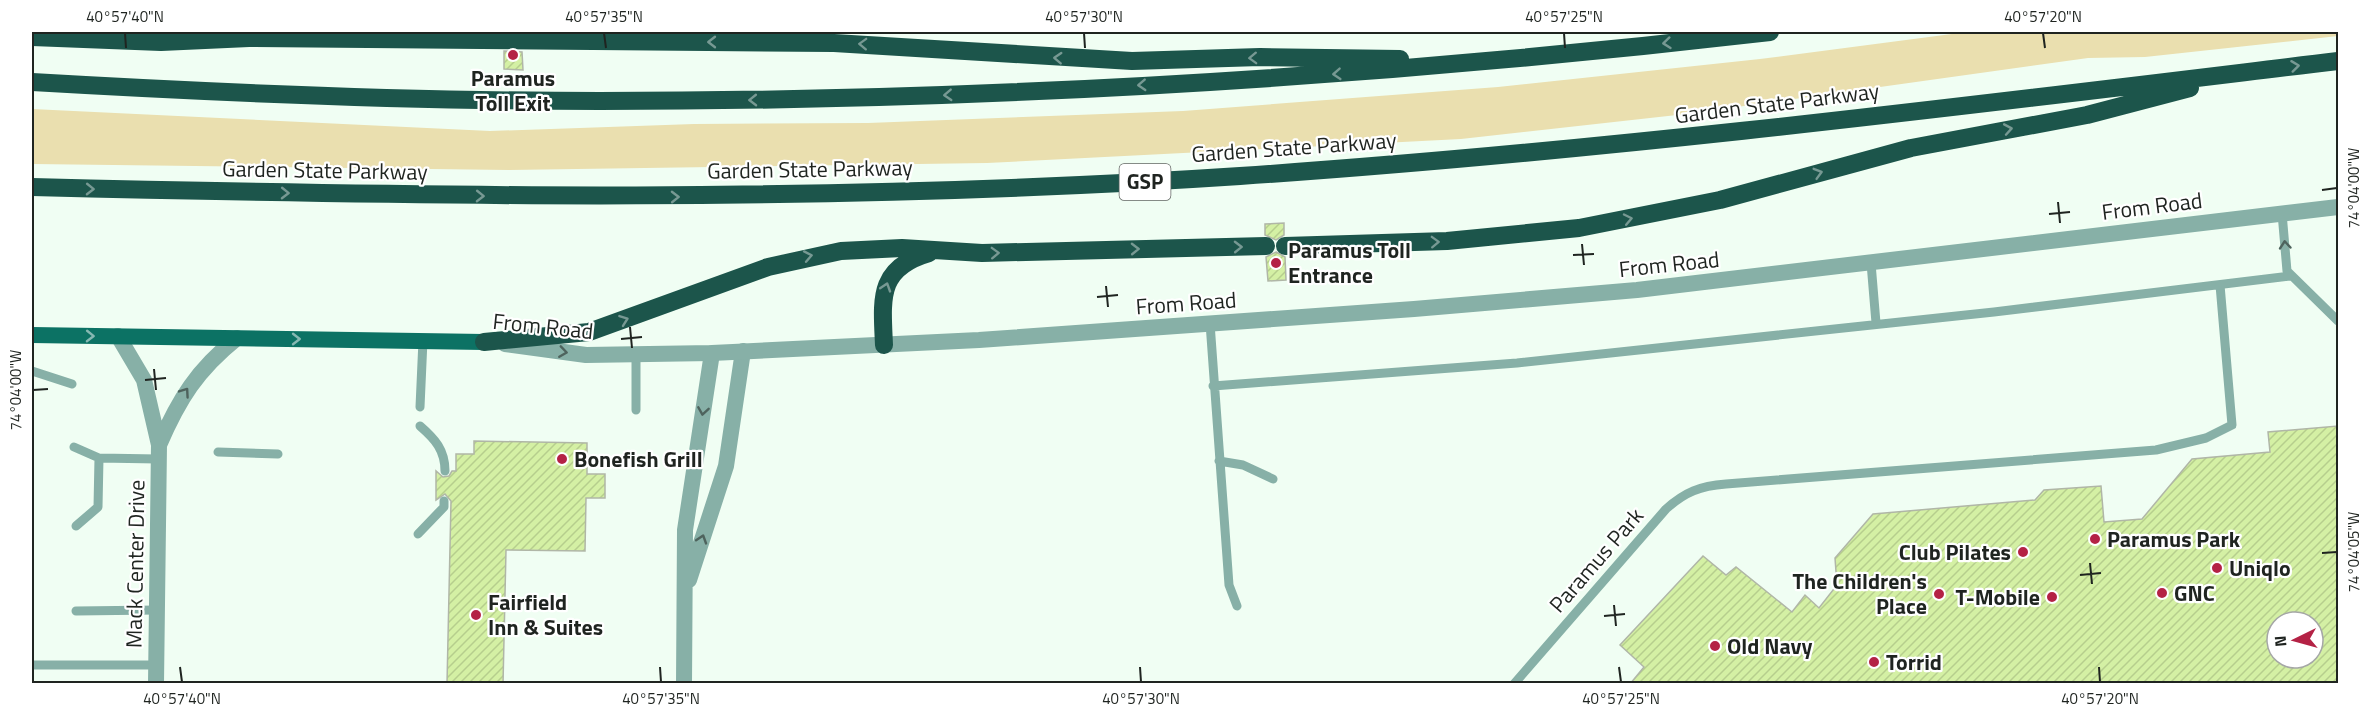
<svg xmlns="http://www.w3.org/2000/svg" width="2370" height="715" font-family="'Titillium Web',sans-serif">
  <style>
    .grass { fill: #eadfaf }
    .building { fill: url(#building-hatch); stroke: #b0b6a7; stroke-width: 1.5; fill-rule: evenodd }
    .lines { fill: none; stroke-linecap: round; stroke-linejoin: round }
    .service { stroke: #87b0a7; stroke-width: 9 }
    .minor { stroke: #87b0a7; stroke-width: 16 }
    .tertiary { stroke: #87b0a7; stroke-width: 16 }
    .primary { stroke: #0c7264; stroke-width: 16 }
    .motorway { stroke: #1c554b; stroke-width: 18 }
    .oneway { stroke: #779993 }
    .oneway2 { stroke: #4e635d }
    .oneway3 { stroke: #86b8b2 }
    .ticks { fill: none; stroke: #1f2420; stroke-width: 2 }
    .poi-dot { fill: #b42245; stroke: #fff; stroke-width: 2 }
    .labels { text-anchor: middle; stroke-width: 4.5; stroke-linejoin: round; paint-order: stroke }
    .shield { fill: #fff; stroke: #626663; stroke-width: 1.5 }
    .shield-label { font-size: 21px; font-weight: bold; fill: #1f2420 }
    .poi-label { font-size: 22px; font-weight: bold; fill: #1f2420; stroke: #fff; text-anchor: start }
    .street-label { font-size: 22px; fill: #1f2420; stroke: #fff }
    .neatline { fill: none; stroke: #1f2420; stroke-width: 2 }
    .ticks-label { font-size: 15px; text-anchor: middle; fill: #1f2420 }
  </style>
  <defs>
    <pattern id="building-hatch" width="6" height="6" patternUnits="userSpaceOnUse" patternTransform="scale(1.5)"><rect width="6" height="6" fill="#d4f0a4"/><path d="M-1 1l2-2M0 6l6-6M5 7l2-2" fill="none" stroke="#b6ce8d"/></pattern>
  </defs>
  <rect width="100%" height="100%" fill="#f0fef3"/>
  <path class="grass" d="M1967,32H2338V36L2145,57L2088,58L1686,114L1461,139L987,163L509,170L32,164V109L490,131L694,124L868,123L1183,111L1498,87L1760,59Z"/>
  <path class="building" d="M504,51L522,52L523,70L504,69Z
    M1284,223V235L1276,240L1265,235V224Z
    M1276,252L1285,257L1286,280L1268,281L1266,257Z
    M2338,426V684H1630L1644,667L1620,645L1703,556L1726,575L1736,567L1792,612L1805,595L1819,608L1837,585L1835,558L1873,514L2035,500L2044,490L2101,486L2104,522L2142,519L2192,459L2270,452L2268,432ZM2277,622H2313V658H2277Z
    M474,441L587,443V474H605V498H586L585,551L506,550L503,684H447L451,501L445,494L436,500V471L443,477L449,476L452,471H456V454H474Z"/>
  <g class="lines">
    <path class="service" d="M2282,213L2287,271L2338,321
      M1871,263L1876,323
      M1210,323L1229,585L1237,606
      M32,371L72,384
      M1213,386L1517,363L1994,312L2290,276
      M420,407L423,340
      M636,410V355
      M420,426C435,439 445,450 445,471
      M74,447L99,458L158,459
      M218,452L278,454
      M1219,461L1243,465L1273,479
      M76,526L98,507L99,458
      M418,534L444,507V501
      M76,611L157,610
      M32,665H156
      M1514,684L1666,509C1685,492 1700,486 1726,484L2156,450L2206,438L2232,425L2220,285"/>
    <path class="minor" d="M118,336L144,380L159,445L156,684
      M159,445C179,399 197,370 237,338
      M689,580L726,466L743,351
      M684,684L685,530L712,353"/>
    <path class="tertiary" d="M505,344L586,355L712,353L979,340L1414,309L1637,290L2338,207"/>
    <path class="primary" d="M32,335L484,342"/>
    <path class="motorway" d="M32,37L161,42L249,38L834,43L1132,61L1260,57L1400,59
      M32,82C221,93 410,101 600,101C991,101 1382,77 1770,32
      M32,187C435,197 837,203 1240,176C1608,151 1973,105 2338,61
      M1285,246L1447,241L1579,228L1720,200L1911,148L2087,115L2190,88
      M484,342L589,332L768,267L841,251L902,248L982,253L1266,246
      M884,345C882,299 877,268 929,253"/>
  </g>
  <defs><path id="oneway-chevron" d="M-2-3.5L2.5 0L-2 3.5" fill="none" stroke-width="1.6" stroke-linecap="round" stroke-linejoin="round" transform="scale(1.5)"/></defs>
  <g class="oneway">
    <use href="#oneway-chevron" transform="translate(712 42) rotate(-180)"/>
    <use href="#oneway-chevron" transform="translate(1667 43) rotate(174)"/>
    <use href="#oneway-chevron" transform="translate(863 44) rotate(-178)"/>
    <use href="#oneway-chevron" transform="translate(1058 58) rotate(-177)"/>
    <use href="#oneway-chevron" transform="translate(1253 58) rotate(178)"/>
    <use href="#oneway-chevron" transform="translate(2295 66) rotate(-7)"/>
    <use href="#oneway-chevron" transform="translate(1337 74) rotate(176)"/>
    <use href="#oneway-chevron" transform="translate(1142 85) rotate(177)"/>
    <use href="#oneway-chevron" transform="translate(948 95) rotate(177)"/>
    <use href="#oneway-chevron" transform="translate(753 100) rotate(179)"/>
    <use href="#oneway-chevron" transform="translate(2008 129) rotate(-10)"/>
    <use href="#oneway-chevron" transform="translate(1818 173) rotate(-16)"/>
    <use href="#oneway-chevron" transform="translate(90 189) rotate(1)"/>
    <use href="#oneway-chevron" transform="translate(285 193) rotate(1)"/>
    <use href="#oneway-chevron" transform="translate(480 196) rotate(1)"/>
    <use href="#oneway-chevron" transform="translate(675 197) rotate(-1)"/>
    <use href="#oneway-chevron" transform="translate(1628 219) rotate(-12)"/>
    <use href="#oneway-chevron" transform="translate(1435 242) rotate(-2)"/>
    <use href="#oneway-chevron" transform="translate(1238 247) rotate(-1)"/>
    <use href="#oneway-chevron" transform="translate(1135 249) rotate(-1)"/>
    <use href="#oneway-chevron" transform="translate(995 253) rotate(-2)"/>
    <use href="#oneway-chevron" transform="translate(808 256) rotate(-11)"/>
    <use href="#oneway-chevron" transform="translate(886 287) rotate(-72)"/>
    <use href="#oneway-chevron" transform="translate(624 320) rotate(-20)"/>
  </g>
  <g class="oneway2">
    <use href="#oneway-chevron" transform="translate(2285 245) rotate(-95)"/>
    <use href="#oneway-chevron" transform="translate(563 352) rotate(8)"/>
    <use href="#oneway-chevron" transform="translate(185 392) rotate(-55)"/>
    <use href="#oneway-chevron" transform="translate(703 411) rotate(99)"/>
    <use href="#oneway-chevron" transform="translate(702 539) rotate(-72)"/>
  </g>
  <g class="oneway3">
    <use href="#oneway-chevron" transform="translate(90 336) rotate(1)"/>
    <use href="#oneway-chevron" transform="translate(296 339)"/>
  </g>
  <path class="ticks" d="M125,33L126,48M604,33L606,48M1084,33L1085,48M1564,33L1565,48M2043,33L2045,48M2322,190L2337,188M2058,202L2060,223M2049,214L2070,212M1582,244L1584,265M1573,255L1594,254M1106,286L1108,307M1097,297L1118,295M630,327L632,348M621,339L642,337M154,369L156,390M145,380L166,378M33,390L48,389M2322,553L2337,552M2090,563L2092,584M2080,575L2101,573M1614,605L1616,626M1604,616L1625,614M180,667L182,682M660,667L661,682M1140,667L1141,682M1619,667L1621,682M2099,667L2100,682"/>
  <g class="poi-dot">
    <circle cx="513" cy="55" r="6"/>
    <circle cx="1276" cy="263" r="6"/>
    <circle cx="562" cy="459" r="6"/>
    <circle cx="2095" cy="539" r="6"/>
    <circle cx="2023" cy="552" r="6"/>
    <circle cx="2217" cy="568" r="6"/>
    <circle cx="2162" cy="593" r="6"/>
    <circle cx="1939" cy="594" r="6"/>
    <circle cx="2052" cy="597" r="6"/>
    <circle cx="476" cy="615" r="6"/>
    <circle cx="1715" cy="646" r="6"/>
    <circle cx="1874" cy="662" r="6"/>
  </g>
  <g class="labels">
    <rect class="shield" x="1119.5" y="164" width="51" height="36" rx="4.5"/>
    <g class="shield-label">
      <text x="1145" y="189">GSP</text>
    </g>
    <g class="poi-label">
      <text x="513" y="86" text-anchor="middle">Paramus<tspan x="513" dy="25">Toll Exit</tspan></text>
      <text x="1288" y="258">Paramus Toll<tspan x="1288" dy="25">Entrance</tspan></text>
      <text x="574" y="467">Bonefish Grill</text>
      <text x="2107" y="547">Paramus Park</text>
      <text x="2011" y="560" text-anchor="end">Club Pilates</text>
      <text x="2229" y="576">Uniqlo</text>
      <text x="1927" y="589" text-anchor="end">The Children's<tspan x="1927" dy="25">Place</tspan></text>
      <text x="2174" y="601">GNC</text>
      <text x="2040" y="605" text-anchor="end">T-Mobile</text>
      <text x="488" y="610">Fairfield<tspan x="488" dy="25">Inn &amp; Suites</tspan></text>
      <text x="1727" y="654">Old Navy</text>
      <text x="1886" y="670">Torrid</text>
    </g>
    <g class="street-label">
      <text transform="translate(1777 103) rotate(-7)" y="8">Garden State Parkway</text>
      <text transform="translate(1294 147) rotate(-4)" y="8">Garden State Parkway</text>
      <text transform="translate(810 169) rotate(-1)" y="8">Garden State Parkway</text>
      <text transform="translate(325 170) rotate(1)" y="8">Garden State Parkway</text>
      <text transform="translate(2152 206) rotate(-7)" y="8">From Road</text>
      <text transform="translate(1669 264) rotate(-6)" y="8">From Road</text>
      <text transform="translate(1186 303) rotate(-4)" y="8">From Road</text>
      <text transform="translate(543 326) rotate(6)" y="8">From Road</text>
      <text transform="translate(1596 560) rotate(-49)" y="8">Paramus Park</text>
      <text transform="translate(135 564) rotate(-89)" y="8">Mack Center Drive</text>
    </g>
  </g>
  <rect width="2370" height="715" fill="none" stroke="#ffffff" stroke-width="66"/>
  <g transform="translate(2295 640) rotate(265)"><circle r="28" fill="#ffffff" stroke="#a5a7a6" stroke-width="1.5"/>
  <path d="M0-4.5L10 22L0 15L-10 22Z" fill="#b42245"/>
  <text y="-9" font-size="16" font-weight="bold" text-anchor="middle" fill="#1f2420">N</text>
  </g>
  <rect x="33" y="33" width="2304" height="649" class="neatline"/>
  <g class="ticks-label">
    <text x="125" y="22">40°57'40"N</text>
    <text x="604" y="22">40°57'35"N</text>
    <text x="1084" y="22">40°57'30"N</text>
    <text x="1564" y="22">40°57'25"N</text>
    <text x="2043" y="22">40°57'20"N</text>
    <text transform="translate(2354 188) rotate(-90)" y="5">74°04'00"W</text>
    <text transform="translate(16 390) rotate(-90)" y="5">74°04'00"W</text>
    <text transform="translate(2354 552) rotate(-90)" y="5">74°04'05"W</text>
    <text x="182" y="704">40°57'40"N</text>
    <text x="661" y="704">40°57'35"N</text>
    <text x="1141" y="704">40°57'30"N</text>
    <text x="1621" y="704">40°57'25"N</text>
    <text x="2100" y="704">40°57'20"N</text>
  </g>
</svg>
